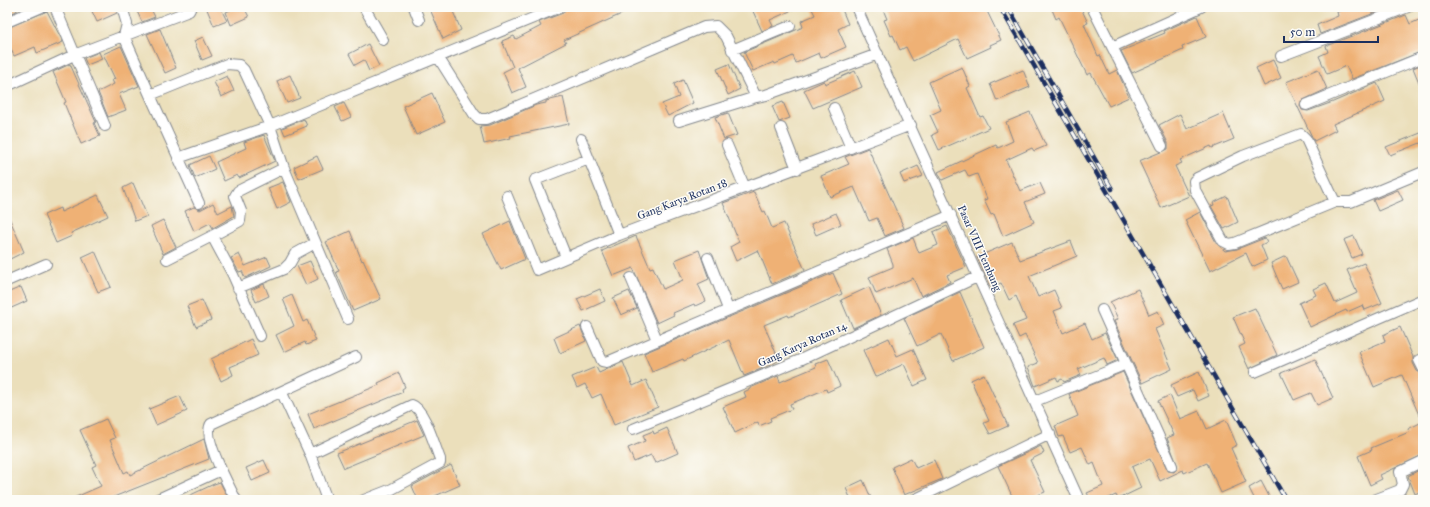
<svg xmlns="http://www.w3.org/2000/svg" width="1430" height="507" font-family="'IM FELL Great Primer',serif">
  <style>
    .building { fill: #efb175 }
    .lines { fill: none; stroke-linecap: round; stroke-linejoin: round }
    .street-casing { stroke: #83878c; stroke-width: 12 }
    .street { stroke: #fff; stroke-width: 10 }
    .rail-casing { stroke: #1b2f5e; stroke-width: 4.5 }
    .rail { stroke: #fdfcf7; stroke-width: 3; stroke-dasharray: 9; stroke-linecap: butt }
    .labels { text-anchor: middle; stroke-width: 3; stroke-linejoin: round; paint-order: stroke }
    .street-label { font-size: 11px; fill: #1b2f5e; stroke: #fdfcf7 }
  </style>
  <rect width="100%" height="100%" fill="#fdfcf7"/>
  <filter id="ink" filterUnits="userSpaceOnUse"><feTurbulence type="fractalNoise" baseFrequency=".025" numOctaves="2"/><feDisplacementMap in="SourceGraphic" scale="8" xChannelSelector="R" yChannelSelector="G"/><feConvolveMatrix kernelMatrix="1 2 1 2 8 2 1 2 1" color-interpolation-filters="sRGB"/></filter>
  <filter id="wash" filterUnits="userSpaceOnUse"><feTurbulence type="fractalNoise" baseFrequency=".012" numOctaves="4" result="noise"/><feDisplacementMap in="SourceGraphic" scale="16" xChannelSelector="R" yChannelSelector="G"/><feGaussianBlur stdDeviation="0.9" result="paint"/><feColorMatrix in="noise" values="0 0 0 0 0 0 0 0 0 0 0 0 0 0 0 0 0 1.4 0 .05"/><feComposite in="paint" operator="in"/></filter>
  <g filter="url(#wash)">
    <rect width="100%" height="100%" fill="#ebdfbb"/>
    <g id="blocks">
      <path class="building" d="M7,7H16L17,11L7,15Z
        M90,7H116L117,13L97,22Z
        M135,7H150L155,17L142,22Z
        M206,7H220L227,21L214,26Z
        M237,7H244L249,17L231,25L226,12Z
        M429,7H451L461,30L443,39Z
        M566,7H637L564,40L566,43L518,68L526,87L512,93L503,72L513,67L502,41L514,36L516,39L541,26L539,22L563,13Z
        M751,7H799L770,20L773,26L762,31Z
        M811,7H841L848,24L838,29L846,47L821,58L819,53L796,63L793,56L775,64L774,62L753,71L744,52L803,27L801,21L815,15Z
        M882,7H985L1001,40L990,45L991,47L967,58L958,39L913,61L906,47L900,50L893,35L891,36L884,20L887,19Z
        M1051,7H1082L1081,8L1088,23L1084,24L1098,56L1100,55L1109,74L1117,70L1129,97L1109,106L1091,73L1087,75L1059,17L1056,19Z
        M1348,7H1390L1320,34L1317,25L1338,16L1337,12Z
        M47,11L63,42L37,53L35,47L14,56L7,40V28Z
        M1406,15L1410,24L1423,18V51L1352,79L1346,66L1327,74L1319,56L1328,52L1326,46Z
        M1197,16L1206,37L1182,47L1183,50L1132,73L1121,51L1165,33L1164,31Z
        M160,29L176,68L165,73L147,34Z
        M203,37L212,56L202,60L194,41Z
        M368,44L379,66L369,71L364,60L355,65L349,54Z
        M121,46L139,86L119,94L126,110L108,117L98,92L114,84L112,80L115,79L103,54Z
        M99,52L102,59L87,65L84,58Z
        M1273,60L1281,78L1264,86L1256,68Z
        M70,64L96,122L94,123L100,136L81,144L64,103L66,102L53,72Z
        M729,64L740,89L728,95L717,69Z
        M1423,64V92L1413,68Z
        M962,67L970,86L967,88L980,117L983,116L989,128L939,150L932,135L938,132L930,115L941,110L929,82Z
        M1318,69L1327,89L1301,101L1300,105L1302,110L1308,111L1333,102L1377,83L1385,101L1333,124L1336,130L1314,141L1286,82Z
        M1023,70L1030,87L997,101L990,84Z
        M855,71L862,87L813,108L804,90L824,81L825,84Z
        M290,75L300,98L287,103L277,81Z
        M227,76L234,91L221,97L214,82Z
        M683,80L693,103L668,116L662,104L679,97L674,84Z
        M432,93L445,122L416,135L403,106Z
        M563,97L569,124L510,136L511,138L484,144L480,126L490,125L536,105L546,103V101Z
        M783,102L790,118L779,122L772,106Z
        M344,103L351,117L342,121L335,107Z
        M1030,112L1046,146L1034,151L1032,148L1006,160L1020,191L1040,183L1045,194L1025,202L1034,222L1003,236L994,214L991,215L984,200L987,199L977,174L969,177L965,170L942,180L938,172L996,145L998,148L1013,141L1006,122Z
        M728,113L737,135L724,139L715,117Z
        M1223,113L1234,139L1212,148L1211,146L1180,160L1182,163L1175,166L1189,196L1161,208L1139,161L1168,149V143L1159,125L1180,114L1187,129Z
        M304,119L307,126L285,135L282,128Z
        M1423,132V142L1390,155L1386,147Z
        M264,135L275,161L239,178L237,175L224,181L216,162L246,148L244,142Z
        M868,148L904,228L885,236L877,218L869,221L854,187L830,197L821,176L849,164L845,157Z
        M209,156L215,169L195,178L190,165Z
        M317,156L323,169L299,179L294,167Z
        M918,166L923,176L904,183L900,174Z
        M283,182L291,202L277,209L268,188Z
        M133,183L147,216L135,221L123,188Z
        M1398,190L1403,200L1378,211L1373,200Z
        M754,192L763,212L765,211L772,228L784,223L805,270L772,284L758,250L736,261L730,247L739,242L723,203Z
        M98,195L108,216L71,233L72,236L56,243L44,215L60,208L61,212Z
        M1227,196L1238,222L1224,229L1211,206L1214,205L1213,203Z
        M213,203L218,213L232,206L234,216L213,228L210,223L194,231L185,211L194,207L200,210Z
        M1200,212L1217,244L1225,251L1237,249L1265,238L1267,242L1261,245L1267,260L1252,267L1246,253L1210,271L1185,220Z
        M7,213L24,252L10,259L7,253Z
        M836,213L841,224L816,235L811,224Z
        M163,220L176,247L163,254L151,226Z
        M510,221L525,259L501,270L483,234Z
        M947,226L966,267L947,275L950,282L921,296L913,278L876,294L869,277L893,267V264L887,249L913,238L919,253L938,245L933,232Z
        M350,231L362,261L363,260L381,299L353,311L336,272L339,271L326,242Z
        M636,236L650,268L653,267L663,289L683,280L675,260L699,250L709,279L698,284L706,301L695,306L694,304L673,313L674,315L657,323L633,268L613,276L602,251Z
        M1354,236L1362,254L1352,258L1344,240Z
        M1071,241L1077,256L1029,276L1038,297L1054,290L1062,308L1054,311L1063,333L1085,323L1092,339L1105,333L1118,360L1107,365L1104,358L1078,369L1081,375L1064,382L1062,379L1058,381L1056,377L1035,386L1028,367L1038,363L1025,335L1019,338L1013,325L1026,320L1016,296L1009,300L1001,283L990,287L977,257L1012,242L1020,260Z
        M95,251L111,287L98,292L82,257Z
        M239,254L245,266L267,257L271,266L245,278L242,271L239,272L231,258Z
        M1286,256L1298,282L1282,289L1271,263Z
        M310,261L318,279L306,285L297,266Z
        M1364,263L1382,303L1365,310L1363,305L1347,312L1346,310L1310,327L1299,303L1316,295L1313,289L1326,283L1335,303L1357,293L1347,270Z
        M833,273L842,294L789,317L788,315L764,325L779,360L773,364L744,376L729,340L684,361L683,359L652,372L644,353Z
        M264,284L269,296L256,302L251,290Z
        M21,287L27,301L7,310V293Z
        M869,287L881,315L853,328L841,300Z
        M600,289L605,301L583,311L577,299Z
        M1138,289L1149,315L1158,311L1164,325L1155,329L1172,369L1142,383L1114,321L1118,319L1110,302Z
        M629,291L637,308L621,315L613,298Z
        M960,292L984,347L953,361L941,334L917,346L904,318Z
        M292,295L303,322L307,320L316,341L306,345L305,342L284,352L276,335L294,326L283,299Z
        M202,300L211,320L196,327L187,306Z
        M1255,308L1277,355L1249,369L1239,347L1245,344L1233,317Z
        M580,326L586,341L560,353L554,338Z
        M1400,327L1413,357V363L1417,371L1423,374V455L1380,475L1382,479L1370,485L1358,456L1372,450L1371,448L1409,432L1408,429L1422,422L1402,375L1374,387L1359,352L1385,341L1383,335Z
        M889,338L897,356L913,349L927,380L914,386L904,364L875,377L863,350Z
        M251,339L258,355L230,367L233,375L221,381L211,359Z
        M828,359L840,386L827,392L826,389L790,404L792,409L770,418L771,421L759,426L758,422L735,433L723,407L746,397L744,392L750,389V388L778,376L780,382L816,367L815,364Z
        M1315,359L1333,398L1317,405L1311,393L1294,400L1281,373Z
        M623,362L633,386L646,380L658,407L614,425L601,394L592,398L585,384L577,388L572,377L596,367L599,373Z
        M1123,372L1168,471L1174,472L1178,467L1167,438L1174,435L1158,401L1170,395L1180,419L1199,411L1207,429L1226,420L1237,445L1231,448L1246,482L1221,493L1207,463L1184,473L1183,470L1160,481L1150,459L1132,467L1141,488L1118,499L1116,495L1104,500H1091L1087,493L1103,486L1094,463L1090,465L1082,447L1070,452L1063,436L1059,437L1055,426L1078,416L1069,394Z
        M1199,372L1209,396L1198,401L1193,390L1177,397L1171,385Z
        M399,373L405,387L402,389L403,392L314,429L308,414L379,385L378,383Z
        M984,374L1008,426L990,434L984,423L989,421L971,380Z
        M180,396L187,411L156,425L149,409Z
        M106,419L115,438L110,440L124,473L128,471L130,475L204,439L209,459L106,500H69L101,486L92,467L96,465L80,430Z
        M417,420L424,435L344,468L337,453Z
        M667,428L678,453L655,463L651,455L634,462L628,448L645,441L643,435L653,431L654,434Z
        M1041,446L1044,453L1030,460L1045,492L1026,500H1014L998,466Z
        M911,458L916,468L934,460L942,479L904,495L892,467Z
        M264,460L270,473L252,481L246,468Z
        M451,465L460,485L426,500H418L412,486Z
        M1423,468V490L1415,494L1408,476Z
        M863,480L872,500H851L846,488Z
        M1261,481L1271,500H1255L1249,488Z
        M220,482L229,500H180L214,484Z"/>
    </g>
  </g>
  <g filter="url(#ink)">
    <use href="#blocks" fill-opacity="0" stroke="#83878c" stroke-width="1"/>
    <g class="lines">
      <defs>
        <path id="street" d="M55,7L105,126
          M122,7L127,24L124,36L150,95L227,64L239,65L244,70L270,126L284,168L348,319
          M364,7L383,40
          M414,7L419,20
          M856,7L1079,500
          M1092,7L1162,146
          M7,22L42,7
          M1112,47L1201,7
          M732,50L790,26
          M1281,56L1408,7
          M438,57L474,114L479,119H487L704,27L716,26L726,36L756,97
          M7,86L74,55L189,11L191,7
          M150,95L199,203
          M1306,105L1423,57
          M834,108L851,148
          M679,121L756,97L766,95L878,54
          M781,128L797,169
          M581,139L619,235
          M727,145L745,188
          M178,158L270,126L560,7
          M507,196L537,270L619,235L911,125
          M1335,202L1306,139L1301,134L1243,156L1197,178L1194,181L1195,190L1223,241L1229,244L1235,243L1335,202H1351L1423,172
          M566,257L535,180L589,159
          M708,258L728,309
          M167,259L212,236
          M631,278L657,340
          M7,281L46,264
          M238,288L284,269L290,263L295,254L315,243
          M1102,310L1172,466
          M587,327L602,361L607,362L951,215
          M260,336L233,275L212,236L240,221L241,211L235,196L238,191L284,168
          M1419,360L1423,368
          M1255,372L1423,299
          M282,393L310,454
          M1035,401L1126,364
          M633,429L800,360L979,276
          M156,500L221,470
          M236,500C229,486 202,437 211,424L356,357
          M327,500L310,454L412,405C424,408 435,447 440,459V463L392,489L364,500
          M914,500L1050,434
          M1374,500L1400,490L1403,484L1400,472L1423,461"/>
      </defs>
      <use href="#street" class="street-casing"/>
      <use href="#street" class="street"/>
      <defs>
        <path id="rail" d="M1000,7L1286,500
          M1008,7L1112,189"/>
      </defs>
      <use href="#rail" class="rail-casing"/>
      <use href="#rail" class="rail"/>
    </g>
  </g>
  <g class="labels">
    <g class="street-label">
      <text transform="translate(682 199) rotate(-21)" y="4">Gang Karya Rotan 18</text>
      <text transform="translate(980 248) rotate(66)" y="4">Pasar VIII Tembung</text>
      <text transform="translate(802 344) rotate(-24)" y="4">Gang Karya Rotan 14</text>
    </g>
  </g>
  <rect width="1430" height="507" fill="none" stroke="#fdfcf7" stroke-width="24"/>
  <path d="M1284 36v6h94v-6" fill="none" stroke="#1b2f5e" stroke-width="2"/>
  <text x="1290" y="36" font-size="12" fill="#1b2f5e" stroke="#fdfcf7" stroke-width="3" paint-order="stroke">50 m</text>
</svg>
